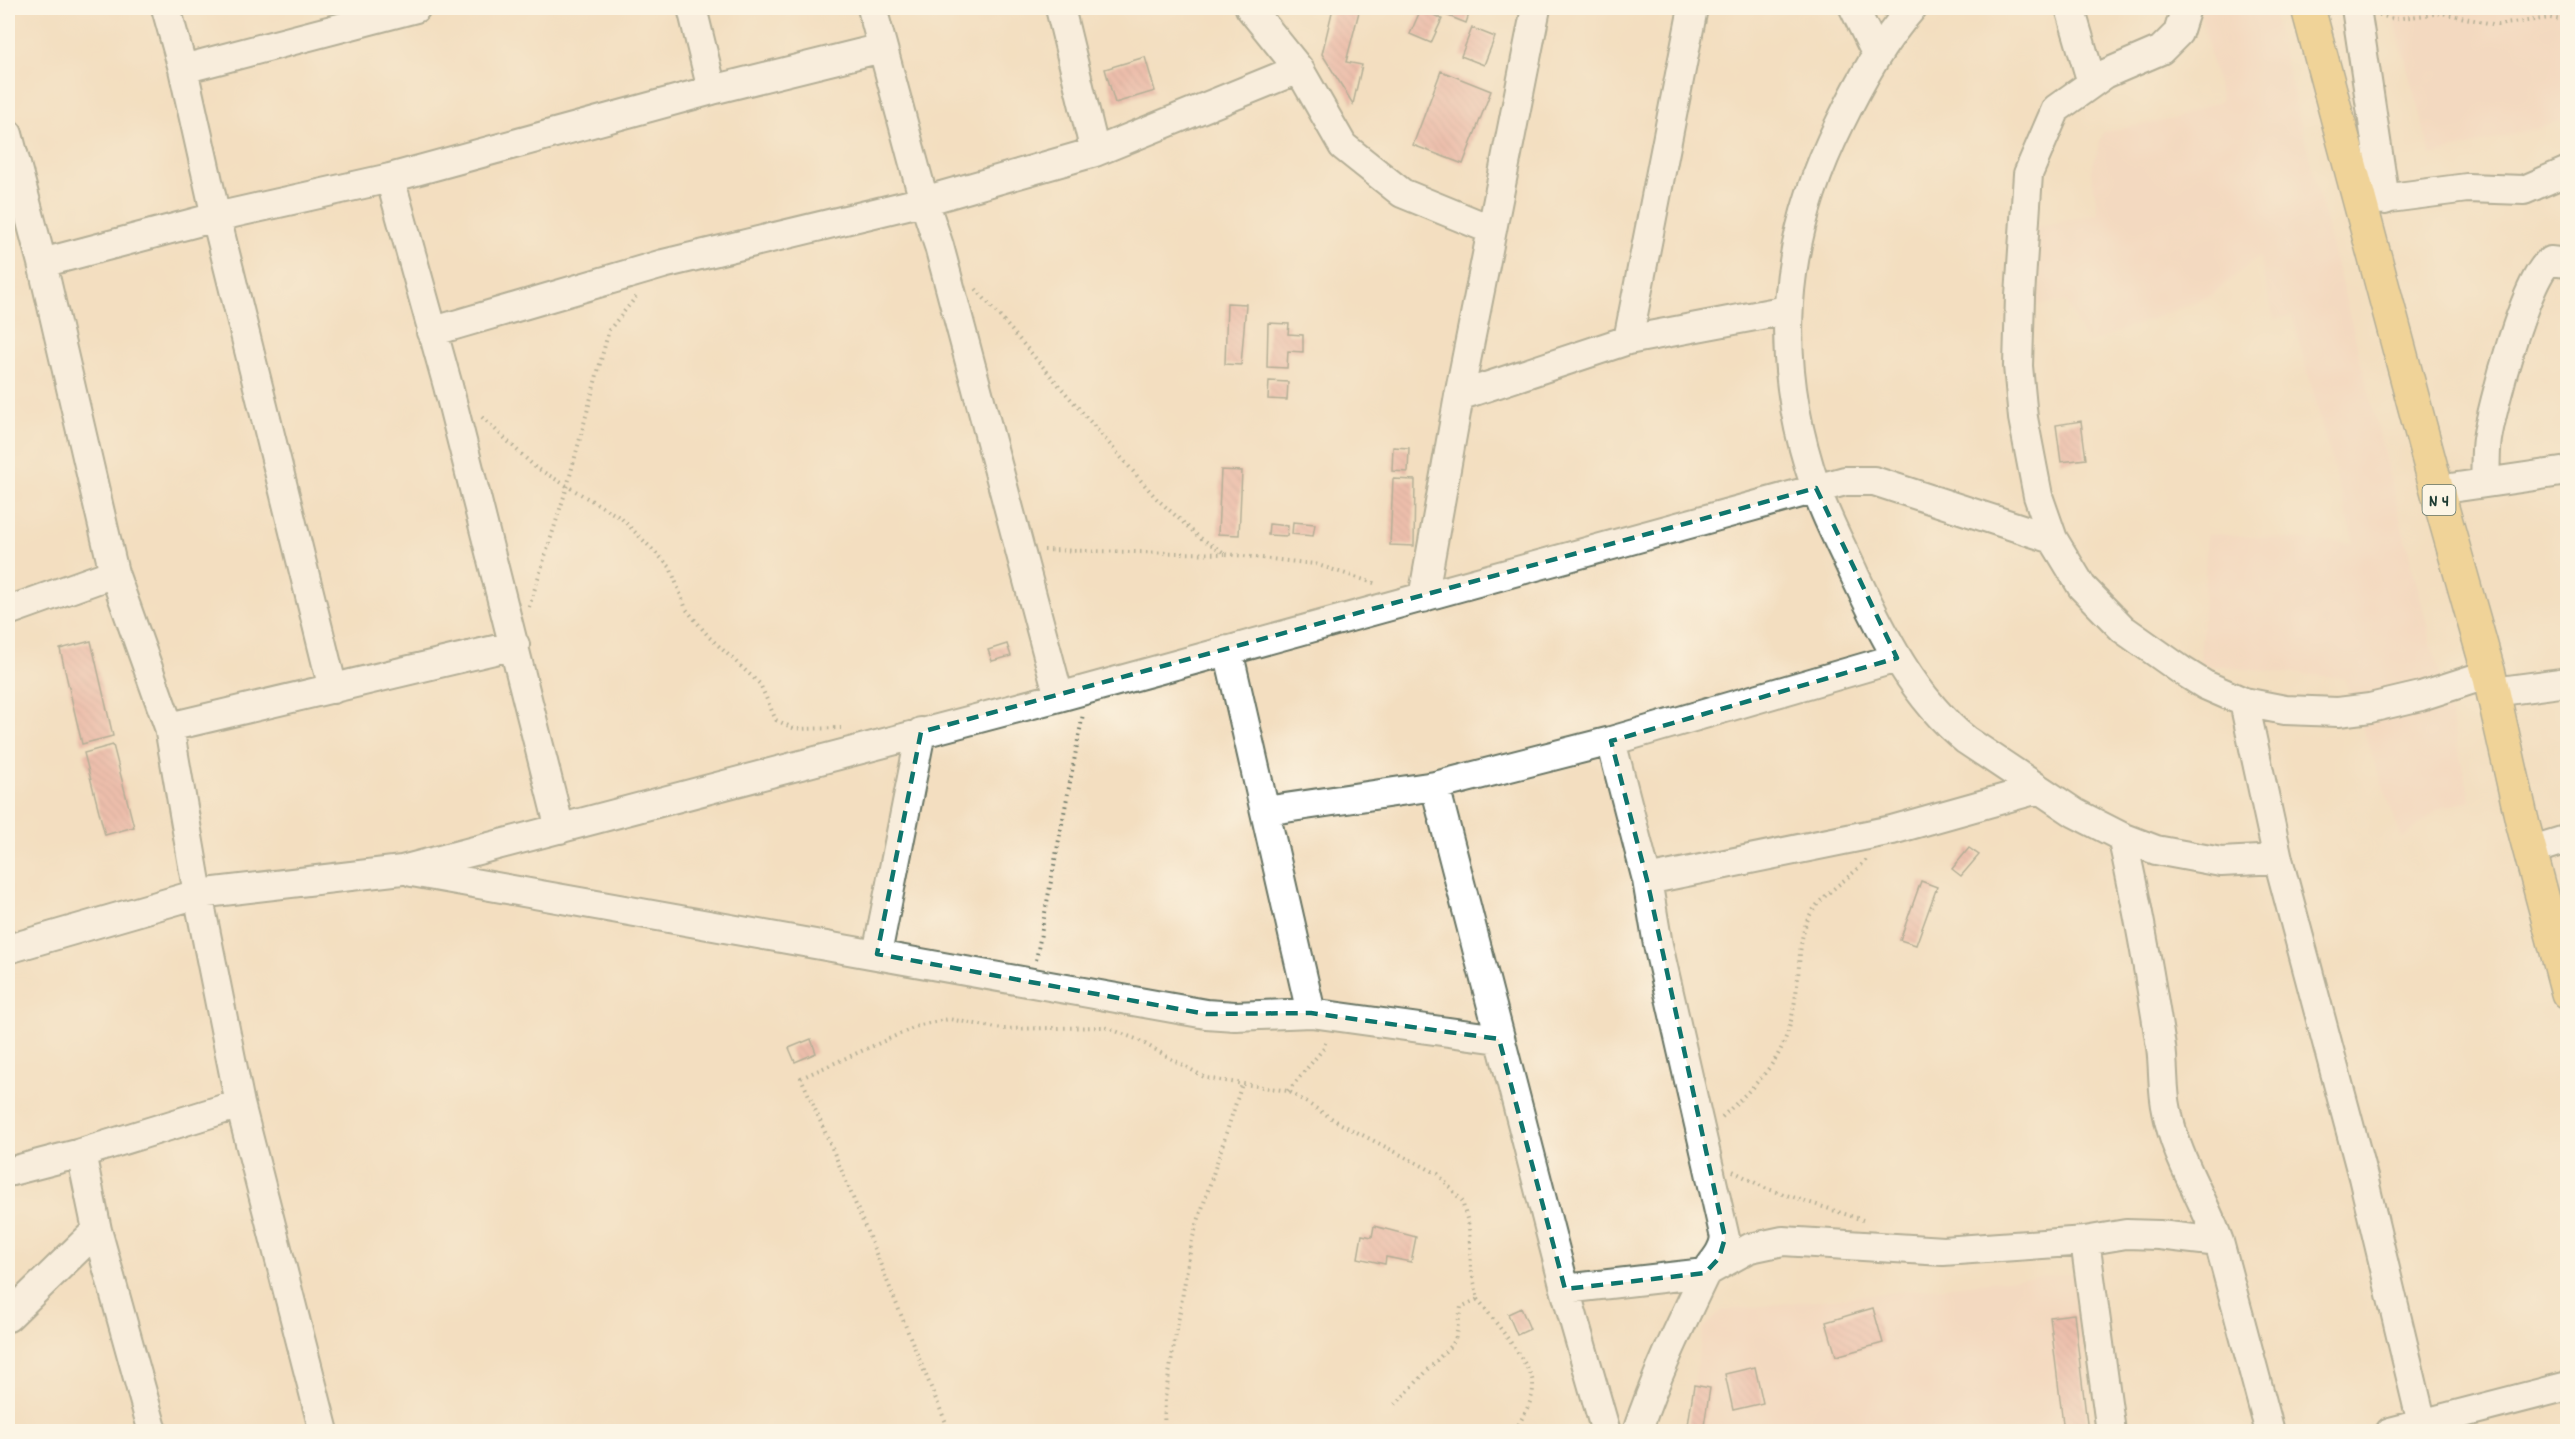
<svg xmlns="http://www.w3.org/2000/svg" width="2575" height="1439" font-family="Dekko,sans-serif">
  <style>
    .built { fill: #f4d3c0 }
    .building { fill: url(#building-back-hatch) }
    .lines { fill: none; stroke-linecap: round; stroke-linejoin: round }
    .minor-casing { stroke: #697565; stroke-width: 32 }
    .highway-casing { stroke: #697565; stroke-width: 36 }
    .path { stroke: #697565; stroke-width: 4; stroke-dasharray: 1.5 4.5; stroke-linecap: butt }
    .minor { stroke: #fff; stroke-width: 28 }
    .highway { stroke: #edc569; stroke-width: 33 }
    .marked { fill: none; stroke: #0f766e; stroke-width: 4.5; stroke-dasharray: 12 8; stroke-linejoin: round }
    .labels { text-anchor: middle; stroke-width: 5; stroke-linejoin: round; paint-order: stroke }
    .shield { fill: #fcf5e5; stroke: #617469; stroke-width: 1.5 }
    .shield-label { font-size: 18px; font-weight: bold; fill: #1f3d34 }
  </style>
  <defs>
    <pattern id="building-back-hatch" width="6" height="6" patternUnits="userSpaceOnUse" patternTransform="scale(1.5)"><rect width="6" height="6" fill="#e59593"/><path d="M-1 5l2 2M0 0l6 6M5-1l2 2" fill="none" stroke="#b97b79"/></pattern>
  </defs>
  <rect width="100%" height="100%" fill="#fcf5e5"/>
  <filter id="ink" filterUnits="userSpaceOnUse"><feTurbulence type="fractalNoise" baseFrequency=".0167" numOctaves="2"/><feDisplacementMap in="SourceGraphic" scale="12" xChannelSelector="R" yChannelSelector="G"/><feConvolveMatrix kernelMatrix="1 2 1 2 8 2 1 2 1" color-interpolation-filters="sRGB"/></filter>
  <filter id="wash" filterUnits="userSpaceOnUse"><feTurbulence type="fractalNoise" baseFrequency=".008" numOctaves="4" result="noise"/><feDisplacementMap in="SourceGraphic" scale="24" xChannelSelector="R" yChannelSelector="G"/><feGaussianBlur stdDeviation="1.35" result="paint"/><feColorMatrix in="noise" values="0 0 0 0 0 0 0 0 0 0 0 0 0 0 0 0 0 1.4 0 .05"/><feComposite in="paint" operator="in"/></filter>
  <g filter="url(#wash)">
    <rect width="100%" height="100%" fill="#f3dec0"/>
    <path class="built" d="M2199,8H2272L2471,800L2438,809L2402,839L2344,678L2200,665L2207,534L2354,543L2292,315L2274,319L2259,256L2210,296L2087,344L2066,302L2036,305L2035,228L2098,213L2091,171L2103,132L2173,119L2221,100Z
      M2391,8H2567V120L2431,156Z
      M2078,1273L2093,1431L1686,1432L1703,1328L1722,1310Z"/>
    <g id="blocks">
      <path class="building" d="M1333,8H1360L1346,62L1362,65L1353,104L1322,54Z
        M1449,8H1461L1470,11L1466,23L1446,15Z
        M1421,9L1442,19L1431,43L1410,34Z
        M1472,28L1495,37L1484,65L1461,56Z
        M1145,57L1155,91L1115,103L1105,69Z
        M1441,71L1491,91L1463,164L1413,145Z
        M1227,303L1246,304L1241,365L1225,364Z
        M1268,323L1289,324L1288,334L1303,335V352L1288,351L1287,368L1267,367Z
        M1269,381L1288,382L1287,400L1268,399Z
        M2081,421L2086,459L2061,462L2056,425Z
        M1393,447L1409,448L1408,472L1392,471Z
        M1221,470L1242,471L1239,535L1218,534Z
        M1393,479L1415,480L1414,546L1390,545Z
        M1293,522L1315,524L1313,536L1292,534Z
        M1269,524L1288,526L1287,536L1268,535Z
        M91,641L113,736L82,744L60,649Z
        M1007,644L1011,656L992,661L988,650Z
        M113,745L134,827L105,835L84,753Z
        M1969,848L1979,855L1961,876L1952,869Z
        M1921,881L1937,887L1916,945L1900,940Z
        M811,1039L816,1053L795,1062L789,1048Z
        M1374,1226L1416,1237L1411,1262L1386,1257L1385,1264L1358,1258L1362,1235L1372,1237Z
        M1521,1308L1530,1329L1517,1335L1508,1314Z
        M1873,1308L1883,1343L1836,1356L1826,1322Z
        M2074,1314L2088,1432H2064L2050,1317Z
        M1755,1367L1763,1403L1733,1410L1725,1374Z
        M1694,1385L1710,1388L1703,1432H1687Z"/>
    </g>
  </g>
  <g filter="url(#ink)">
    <use href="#blocks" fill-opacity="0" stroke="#697565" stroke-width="1.5"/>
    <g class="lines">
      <defs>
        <path id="minor" d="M166,8L183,69L216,217L333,689
          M692,8L712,90
          M872,8L924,201L939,246L1059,697
          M1060,8L1095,152
          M1250,8L1299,69L1343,146L1402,193L1492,230
          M1854,8L1877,55
          M1912,8C1882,42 1860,82 1840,123C1780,243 1772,361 1816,488C1826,518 1842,547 1855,576C1883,635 1914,698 1966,740L2075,813L2122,837L2156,850L2221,862L2278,859
          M2070,8L2092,83
          M2186,8L2178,33L2161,50L2105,74L2056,109L2028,174L2020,296L2018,366L2023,418L2038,496L2053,539L2082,587L2123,629L2181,670L2205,685L2244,702L2285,710L2338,712L2370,708L2421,696L2489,674
          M2356,8L2385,200
          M183,69L416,8
          M8,134L42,263L114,573L169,727L198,894L240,1104L324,1432
          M390,178L448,386L560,829
          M2359,202L2467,188L2524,190L2568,171
          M42,263L216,217L390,178L712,90L882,48
          M431,332L663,264L924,201L1095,152L1299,69
          M1628,340L1693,8
          M1459,396L1628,340L1787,310
          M2485,481C2486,468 2485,453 2487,439C2492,408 2526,276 2550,261L2568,263
          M2437,490L2568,471
          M1423,598L1459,396L1536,8
          M8,611L114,573
          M1228,650L1311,1013
          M2493,692L2568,682
          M2244,702L2278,859L2363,1177L2424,1432
          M169,727L515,645
          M1611,741L1647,880L1658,945L1725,1238C1722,1256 1710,1263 1703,1278C1679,1328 1655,1378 1637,1432
          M1435,786L1565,1289L1606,1432
          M1265,811L1435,786L1611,741L1897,658
          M2122,837C2138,907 2150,976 2161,1047C2164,1068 2162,1090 2167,1111C2176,1158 2203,1197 2219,1242L2270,1432
          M2530,851L2568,839
          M412,872L1206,1014L1235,1016L1311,1013L1499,1039
          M1647,880L1892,830L2038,789
          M8,949L198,894L402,870L1059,697L1845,481H1874L2053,539
          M877,954L921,732
          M81,1153L97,1230L153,1432
          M8,1172L81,1153L240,1104
          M2085,1241L2111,1432
          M1565,1289L1705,1273L1750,1248L1783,1241L1943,1251L2085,1241L2126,1234L2159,1235L2219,1242
          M8,1317L97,1230
          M2390,1432L2568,1386"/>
        <path id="highway" d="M2308,8L2437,490L2489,674L2522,821L2568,993"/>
      </defs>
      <use href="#minor" class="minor-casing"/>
      <use href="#highway" class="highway-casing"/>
      <path class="path" d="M2379,15L2394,19L2442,13L2497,25L2550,18L2568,21
        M976,289L1156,498L1199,537L1226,554L1315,564L1377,584
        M482,417L535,467L621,518L670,567L686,609L709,637L760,684L776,720L795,729L841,728
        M1044,550L1225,554
        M529,607L567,487L609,330L636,297
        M1036,960L1083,714
        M1288,1091L1324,1048L1326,1039
        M1722,1117C1775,1066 1790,1053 1798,977C1800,957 1800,933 1810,915C1823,892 1849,880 1866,860
        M1733,1171L1765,1188L1863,1220
        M1478,1299C1490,1316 1533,1367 1533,1384C1534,1401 1522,1418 1514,1432
        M950,1432C899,1314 854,1194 801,1078L920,1025L949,1019L1002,1029L1105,1027L1136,1039L1206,1078L1288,1091L1341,1124L1438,1174L1462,1201L1469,1226L1471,1269L1478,1299L1461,1307L1455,1341L1395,1405
        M1164,1432L1165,1398L1192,1240L1242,1084"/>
      <use href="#minor" class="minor"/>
      <use href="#highway" class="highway"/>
    </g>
  </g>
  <path d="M0 0H2575V1439H0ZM1816,488L1897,658L1611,741L1647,880L1725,1238L1719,1258L1705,1273L1565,1289L1499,1039L1311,1013L1206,1014L877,954L921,732Z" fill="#f3dec0" fill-opacity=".55" fill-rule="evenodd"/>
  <path class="marked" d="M1816,488L1897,658L1611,741L1647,880L1725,1238L1719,1258L1705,1273L1565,1289L1499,1039L1311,1013L1206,1014L877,954L921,732Z"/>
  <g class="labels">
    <rect class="shield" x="2422.5" y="485" width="33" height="30" rx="4.5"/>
    <g class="shield-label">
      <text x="2439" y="506">N 4</text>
    </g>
  </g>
  <rect width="2575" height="1439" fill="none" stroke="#fcf5e5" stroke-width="30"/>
</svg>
